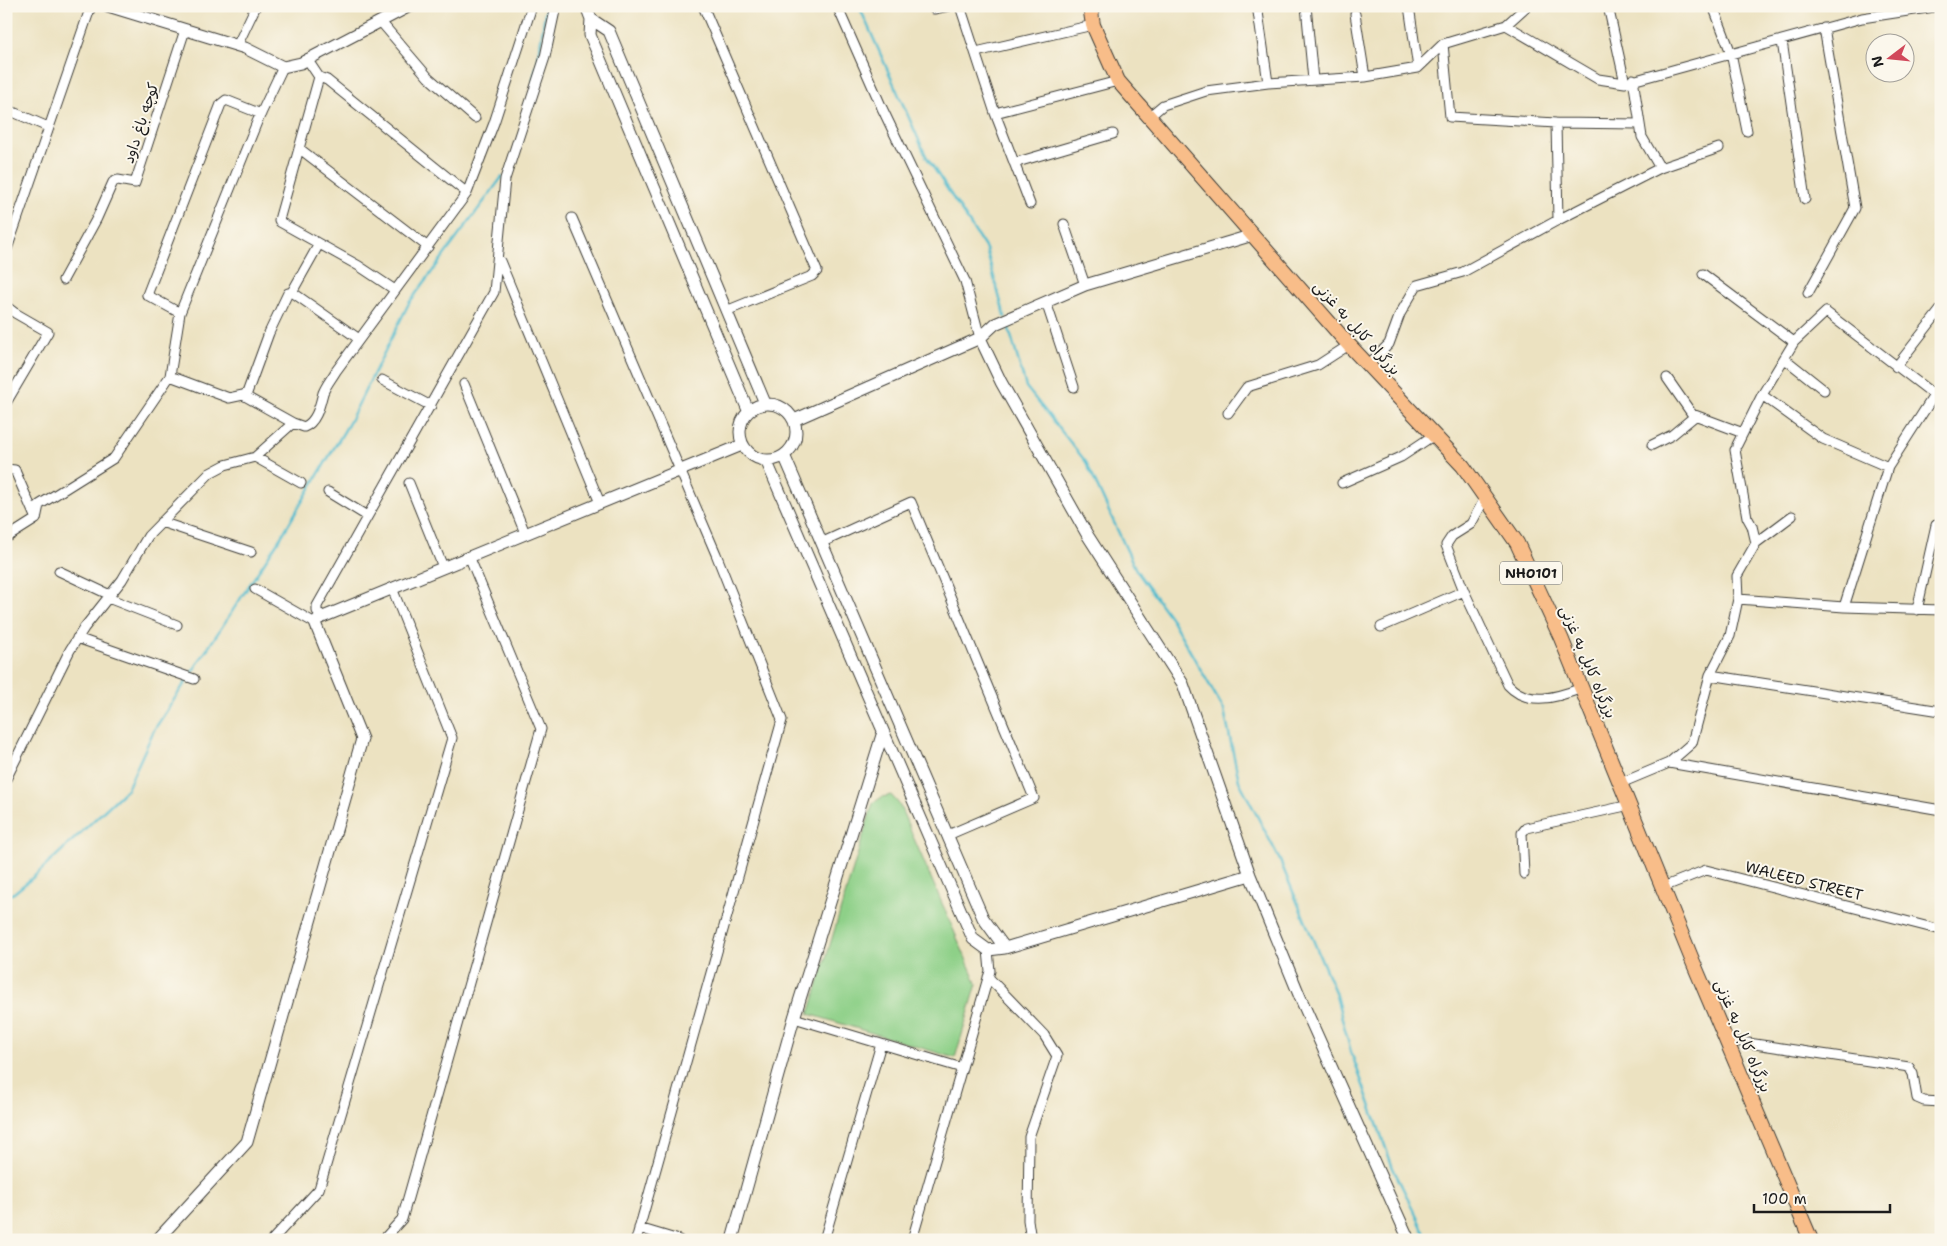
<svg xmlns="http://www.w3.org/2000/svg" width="1947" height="1246" font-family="'Shantell Sans','Playpen Sans Arabic',sans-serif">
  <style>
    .green { fill: #8ed088; stroke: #557652 }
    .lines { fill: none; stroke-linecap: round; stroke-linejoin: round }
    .stream { stroke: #51bbce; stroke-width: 2.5 }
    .minor-casing { stroke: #3b3a35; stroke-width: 11 }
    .tertiary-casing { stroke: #3b3a35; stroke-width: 13 }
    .trunk-casing { stroke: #3b3a35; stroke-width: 16 }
    .minor { stroke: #fff; stroke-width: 9 }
    .tertiary { stroke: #fff; stroke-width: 11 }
    .trunk { stroke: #f8bd89; stroke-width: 14 }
    .labels { text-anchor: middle; stroke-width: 4; stroke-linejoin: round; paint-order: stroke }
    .shield { fill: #fbf7ec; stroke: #5f5e5a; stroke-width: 1 }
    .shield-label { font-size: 14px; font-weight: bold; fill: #1c1c1c }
    .street-label { font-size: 15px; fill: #1c1c1c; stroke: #fbf7ec }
  </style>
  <rect width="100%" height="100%" fill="#fbf7ec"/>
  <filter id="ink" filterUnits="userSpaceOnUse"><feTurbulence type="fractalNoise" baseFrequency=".02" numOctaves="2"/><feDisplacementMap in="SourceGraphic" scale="10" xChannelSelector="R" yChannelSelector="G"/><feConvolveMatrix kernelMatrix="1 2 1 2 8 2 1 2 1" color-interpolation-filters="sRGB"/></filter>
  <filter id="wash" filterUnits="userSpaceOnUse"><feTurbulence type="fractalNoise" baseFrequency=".0096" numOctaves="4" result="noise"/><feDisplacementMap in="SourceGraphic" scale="20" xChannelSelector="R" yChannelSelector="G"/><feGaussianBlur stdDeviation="1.12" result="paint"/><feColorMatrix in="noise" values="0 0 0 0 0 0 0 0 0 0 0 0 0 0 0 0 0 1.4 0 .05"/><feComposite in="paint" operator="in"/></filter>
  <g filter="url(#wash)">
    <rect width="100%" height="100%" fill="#ece2c1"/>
    <path class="green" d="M891,795L899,804L977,984L955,1058L809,1014L873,803L882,797Z"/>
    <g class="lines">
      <path class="stream" d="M859,6L926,156L986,249L1005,317
        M533,80L538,61L546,6
        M1007,322L1026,387L1086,462L1136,570L1172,620L1224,710L1239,781L1278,856L1335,992L1351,1052L1393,1168L1428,1240
        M6,896L14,893L37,874L127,789L154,730L281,537L349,423L409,303L502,177"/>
    </g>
  </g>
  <g filter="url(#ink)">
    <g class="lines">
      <defs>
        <path id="minor" d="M703,6L817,271L812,276L726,311
          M837,6L882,108L965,281L980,338
          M933,6L934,9L949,6
          M960,6L995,113L1030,204
          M1306,6L1313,80
          M1409,6L1418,68
          M1608,6L1625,83
          M1713,6L1731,53L1747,131
          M1258,12L1268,83
          M1355,14L1365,77
          M381,22L428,77L475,118
          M1506,25L1598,79L1625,83L1862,18L1941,6
          M1782,41L1805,199
          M1443,44L1450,117L1556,123L1640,124
          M237,46L256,6
          M976,52L1093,25
          M307,59L319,77L327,80L467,193
          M319,77L279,220L280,222L359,266L395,290
          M1633,79L1642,137L1660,168
          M6,109L48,127
          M995,113L1118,81
          M1150,116L1163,105L1206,91L1268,83L1365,77L1418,68L1443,44L1506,25L1527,6
          M1556,123L1558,220
          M300,149L428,247
          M1014,163L1113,134
          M572,218L716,554L782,720L636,1240
          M1064,224L1085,285
          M6,252L91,6
          M500,261L600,503
          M1703,274L1794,342
          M63,280L97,218L113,182L118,180L135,183L185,30
          M292,292L319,244
          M1808,293L1855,208L1824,28
          M1046,302L1074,387
          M6,306L15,313L48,332L6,403
          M180,313L147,295L221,104L226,100L261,114
          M1785,359L1824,390
          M1368,365L1389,344L1400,314L1417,285L1463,272L1558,220L1660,168L1719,148
          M1896,367L1941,309
          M170,376L229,398L243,395L293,423
          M1667,378L1692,414L1743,433
          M382,380L431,406
          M464,384L525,533
          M243,395L247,393L269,333L288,293L292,292L359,339
          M1762,395L1823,439L1888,467
          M1228,413L1247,387L1318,365L1349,345
          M1652,445L1672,435L1695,416
          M1737,445L1762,395L1794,342L1826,312L1941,400
          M1735,450L1747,517L1752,526L1756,543
          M255,457L301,483
          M6,469L15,470L16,473L36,519
          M409,483L443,567
          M1342,483L1401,457L1434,435
          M328,492L367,516
          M1485,498L1471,524L1452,536L1446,545L1464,591L1508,685C1528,707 1558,697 1582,688
          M161,522L251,552
          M6,538L36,519L39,505L114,458L170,376L180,313L257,122L283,67
          M823,542L911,502L1034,798L948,835
          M59,571L110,595
          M255,589L315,623
          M108,598L177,625
          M1738,599L1844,607L1941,610
          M1844,607L1888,467L1933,397
          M1917,610L1936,525
          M322,616L317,611V606L494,292L505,179L545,57L556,6
          M1381,627L1464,591
          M77,638L194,679
          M1710,675L1941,711
          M1669,763L1941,810
          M6,779L70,650L84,628L122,580L148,536L210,473L225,465L255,457L293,423L304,427C317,422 320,404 323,393C326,385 332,378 336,371L467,193L494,123L532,6
          M1621,783L1669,763L1692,743L1710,675L1730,636L1738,599L1737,576L1756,543L1792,516
          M1524,874L1522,833L1526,828L1630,805
          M1663,887L1706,870L1941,930
          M988,977L1044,1035L1057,1056L1029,1137L1028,1220L1031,1240
          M794,1018L962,1068
          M1728,1040L1909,1067L1913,1074L1917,1098L1924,1101L1941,1102
          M639,1228L679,1240
          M272,1240L319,1189L452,738L392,588
          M383,1240L402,1219L541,729L469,556
          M824,1240L881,1044
          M912,1240L990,971L988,950"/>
        <path id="tertiary" d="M108,6L245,48L283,67L301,63L410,6
          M586,6L591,19L590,35L748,410
          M591,19L609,31L765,403
          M980,338L1001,382L1088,536L1183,684L1250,875L1300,997L1409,1240
          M740 432a28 28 0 1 1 56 0a28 28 0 1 1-56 0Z
          M794,420L980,338L995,324L1085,285L1253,235
          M784,455L983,918L1005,948
          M766,460L973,939L988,950L1005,948L1250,875
          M157,1240L247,1142L362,739L315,623L318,619L742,445
          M732,1240L794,1018L883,732"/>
        <path id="trunk" d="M1090,6L1093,25L1118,81L1349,345L1463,466L1517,543L1561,638L1693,962L1811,1240"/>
      </defs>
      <use href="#minor" class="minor-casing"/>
      <use href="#tertiary" class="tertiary-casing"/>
      <use href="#trunk" class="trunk-casing"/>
      <use href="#minor" class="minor"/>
      <use href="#tertiary" class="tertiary"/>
      <use href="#trunk" class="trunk"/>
    </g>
  </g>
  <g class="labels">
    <rect class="shield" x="1500" y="561.5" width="62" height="23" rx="4"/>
    <g class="shield-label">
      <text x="1531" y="578">NH0101</text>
    </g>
    <g class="street-label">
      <text transform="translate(141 123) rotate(-72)" y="5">کوچه باغ داود</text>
      <text transform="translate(1357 328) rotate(48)" y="5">بزرگراه کابل به غزنی</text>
      <text transform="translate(1588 662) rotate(67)" y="5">بزرگراه کابل به غزنی</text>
      <text transform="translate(1804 881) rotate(14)" y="5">WALEED STREET</text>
      <text transform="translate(1743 1036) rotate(67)" y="5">بزرگراه کابل به غزنی</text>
    </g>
  </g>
  <rect width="1947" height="1246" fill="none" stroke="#fbf7ec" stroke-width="25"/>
  <g transform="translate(1890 58) rotate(254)"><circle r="24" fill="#fbf7ec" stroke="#a29f99"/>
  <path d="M0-4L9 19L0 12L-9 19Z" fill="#d1495b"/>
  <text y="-8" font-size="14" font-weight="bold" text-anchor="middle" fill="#1c1c1c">N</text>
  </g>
  <path d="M1754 1204v8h136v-8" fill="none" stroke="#1c1c1c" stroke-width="2.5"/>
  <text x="1762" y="1204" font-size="15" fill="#1c1c1c" stroke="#fbf7ec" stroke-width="4" paint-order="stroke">100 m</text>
</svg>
